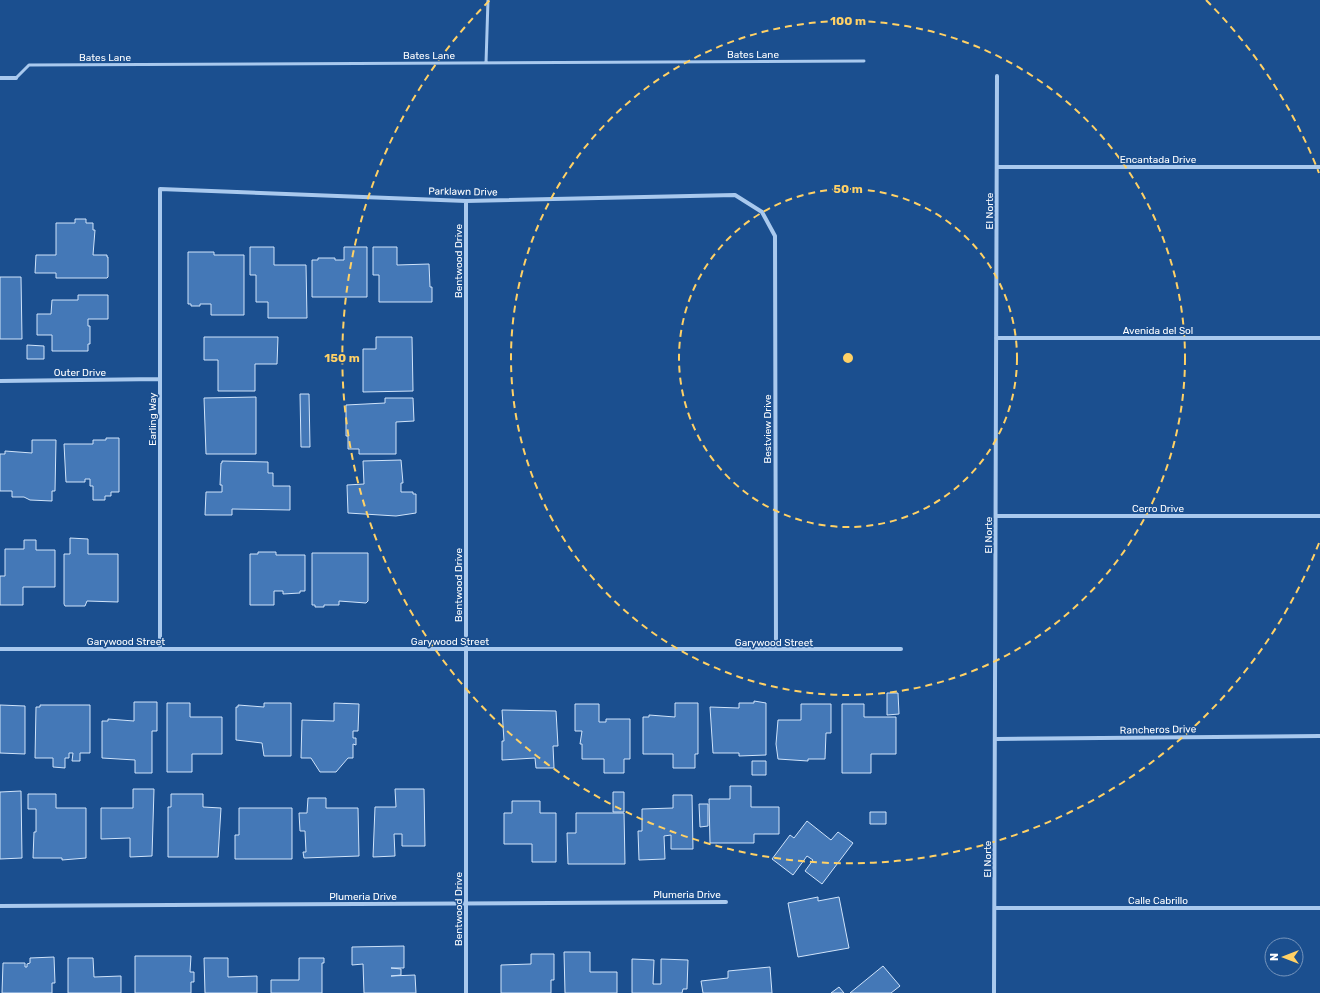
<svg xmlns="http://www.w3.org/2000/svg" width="1320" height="993" font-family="Rubik,sans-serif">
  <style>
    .building { fill: #4478b7; stroke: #cfe3fa }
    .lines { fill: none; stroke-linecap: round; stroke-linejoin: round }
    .service { stroke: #a9c9ee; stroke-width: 3 }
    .minor { stroke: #a9c9ee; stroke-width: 4 }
    .ring { fill: none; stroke: #ffd166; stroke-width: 2; stroke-dasharray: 7 5 }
    .labels { text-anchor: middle; stroke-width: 3; stroke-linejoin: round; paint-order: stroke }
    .street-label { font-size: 10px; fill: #fff; stroke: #1b4f8f }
    .centre { fill: #ffd166; stroke: #1b4f8f; stroke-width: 2 }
    .ring-label { font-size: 12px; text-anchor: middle; font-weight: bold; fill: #ffd166; stroke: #1b4f8f; stroke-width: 3; stroke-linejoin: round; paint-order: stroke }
  </style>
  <rect width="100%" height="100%" fill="#1b4f8f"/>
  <path class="building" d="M75,219H86V223H93V230H95L93,255H107V257H108V277L107,278H56V273H35L36,255H56V223H75Z
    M250,247H274V265H306L307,318H268V302H256V275H250Z
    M344,247H367V297H312V260H318V258H335V260H344Z
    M373,247H397V265L429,264L430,287H432V302H379V275H373Z
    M188,252H214V255H244V315H211V304H200V306H191V304H188Z
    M0,277H21L22,339H0Z
    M78,295H108V319H88V326H90V344H88V351H52V335H37V314H51L52,300H78Z
    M204,337H278L277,364H255V391H218V360H204Z
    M376,337H412L413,391L363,392V349H376Z
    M27,345L44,346V359H27Z
    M300,394H309L310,447H301Z
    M256,397V454H206L204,398Z
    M385,398H413L414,421L396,422V454H359V449H348V436H346V405L385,403Z
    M106,438H119V492H111V496H105V500H93V486H90V479H85V482H66L64,444H93V440H106Z
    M32,440H56L55,491H52V501L30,500L24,497H12V491H0V454H5V451L32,453Z
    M401,460L403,483H401V492H413V494H416V513L396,516L348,513L347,485L364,484L363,461Z
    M222,461L268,462V473H273V486H290V510L232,509V515H205L206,492H222V485H220L221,463H222Z
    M70,538L88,539V554H118V602L87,601L85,606H65L64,604V554H70Z
    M24,540H36V550H55V587H23V605H0V576H5V549H24Z
    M258,552H276V555H305V591H300V593L283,594V591H274V605H250V554H258Z
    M312,553H368V601L366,603L339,601V605H324V607H315V605H312Z
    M887,693H898L899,714L887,715Z
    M754,701L766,703V755L739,756V753H713L710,707L739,708V703H754Z
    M134,702H157V731H152V773H135V760L102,758V721H108V719L134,721Z
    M167,703H190V717H222V754H192V772H167Z
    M264,703H291V756H264L262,743L236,740V707H238V705L264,707Z
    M334,703L359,704L358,731H353V738H356V745L353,744V758H348L336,772H320L311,758H301L302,720L334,721Z
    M675,703H698V754H695V768H673V754H643V717H649V715L675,717Z
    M575,704H599V722H606V719H630V759H624V773H604V759H582V744H580L582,731H575Z
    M801,704H831V733H826L825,759H808V761L778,759L776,744L778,720H801Z
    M842,704H864V717H896V754H871V773H842Z
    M0,705L25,706V754L0,753Z
    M40,705H90V753H80V761H72L73,753H69V758H65V768L53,767V758H35L36,707H40Z
    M502,710L556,711L558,746H553L554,768H536L535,758L502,760V741H504Z
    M752,761H766V775H752Z
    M730,786H751V807H779V834H754V843H710L709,799H730Z
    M133,789H154L152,856L130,857V838L101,839V808H133Z
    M395,789H424L425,846H402V834H394L395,856L373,857L375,807H396Z
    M21,791L22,858L0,859V792Z
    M613,792H624V812H613Z
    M28,794H56V808H86V858L62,860V858H33L34,832H36V809H28Z
    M171,794H203V807L221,808L218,857H168V807H171Z
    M673,795H692L693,849H671V835L664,836L665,859L639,860L638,831H642V809L673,808Z
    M308,798H326V808H358L359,856L304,858L303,852H306L305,831H300L299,813H307Z
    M512,801H540V813H556V862H532V844H504V813H512Z
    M699,804H708V826L700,827Z
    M239,808H292V859H235V835H239Z
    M870,812H886V824H870Z
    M576,813H624L625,864H568L567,833H576Z
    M807,821L831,840L838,832L853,843L822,884L805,871L813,860L807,856L793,875L772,859L790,835L794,838Z
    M818,897V901L839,897L849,948L798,957L788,903Z
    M404,946V968H391L401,969V975L391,976L415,975L416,993H364L363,964L352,965V947Z
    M564,952H590V972H617V993H565Z
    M531,954H554V980H551V993H501V965L531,964Z
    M135,956H191L190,972H194V982H191V993H135Z
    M54,957L55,983H52V993H2L3,963H25V967H27V964L30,963V958Z
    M68,958H93L94,977L121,976V993H68Z
    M204,958H228V977L257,976V993H205Z
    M299,958H324V963H322V993H271V980H299Z
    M632,959L654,960L653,984H661V959L688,960L687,989H683L682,993H632Z
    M883,966L900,986L891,993H850Z
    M770,967L772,993H703L701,981L728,978V971Z
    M839,987L844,993H831Z"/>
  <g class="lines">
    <path class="service" d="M486,63L488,0
      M16,78L29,65L864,61"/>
    <path class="minor" d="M0,78H16
      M997,167H1320
      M466,201V993
      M996,338H1320
      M0,381L160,379
      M996,516H1320
      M0,649H901
      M160,649V189L466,201L735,195L762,212L775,236L776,649
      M996,739L1320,736
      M0,906L726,902
      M995,908H1320
      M994,993L997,76"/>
  </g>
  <g class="ring">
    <circle cx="848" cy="358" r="169"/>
    <circle cx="848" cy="358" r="337"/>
    <path d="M1319 543A506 506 0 1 1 490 0M1206 0A506 506 0 0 1 1319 173"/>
  </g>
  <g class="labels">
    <g class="street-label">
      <text x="753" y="58">Bates Lane</text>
      <text x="429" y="59">Bates Lane</text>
      <text x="105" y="61">Bates Lane</text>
      <text x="1158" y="163">Encantada Drive</text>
      <text transform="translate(463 191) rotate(1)" y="4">Parklawn Drive</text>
      <text transform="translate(989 211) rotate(-90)" y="4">El Norte</text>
      <text transform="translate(458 261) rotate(-90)" y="4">Bentwood Drive</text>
      <text x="1158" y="334">Avenida del Sol</text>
      <text x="80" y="376">Outer Drive</text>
      <text transform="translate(152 419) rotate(-90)" y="4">Earling Way</text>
      <text transform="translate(767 429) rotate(-90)" y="4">Bestview Drive</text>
      <text x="1158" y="512">Cerro Drive</text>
      <text transform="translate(988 535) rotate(-90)" y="4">El Norte</text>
      <text transform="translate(458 585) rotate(-90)" y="4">Bentwood Drive</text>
      <text x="126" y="645">Garywood Street</text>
      <text x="450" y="645">Garywood Street</text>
      <text x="774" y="646">Garywood Street</text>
      <text transform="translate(1158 729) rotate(-1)" y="4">Rancheros Drive</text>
      <text transform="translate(987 859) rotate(-90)" y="4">El Norte</text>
      <text x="687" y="898">Plumeria Drive</text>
      <text x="363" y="900">Plumeria Drive</text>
      <text x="1158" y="904">Calle Cabrillo</text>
      <text transform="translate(458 909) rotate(-90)" y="4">Bentwood Drive</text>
    </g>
  </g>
  <circle cx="848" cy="358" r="6" class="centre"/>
  <g class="ring-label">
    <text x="848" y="25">100 m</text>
    <text x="848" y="193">50 m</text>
    <text x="342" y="362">150 m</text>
  </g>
  <g transform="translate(1284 957) rotate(270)"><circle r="19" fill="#1b4f8f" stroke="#7695bc"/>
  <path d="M0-3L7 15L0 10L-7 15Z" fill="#ffd166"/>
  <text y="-6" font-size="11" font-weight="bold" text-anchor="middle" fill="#ffffff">N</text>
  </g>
</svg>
